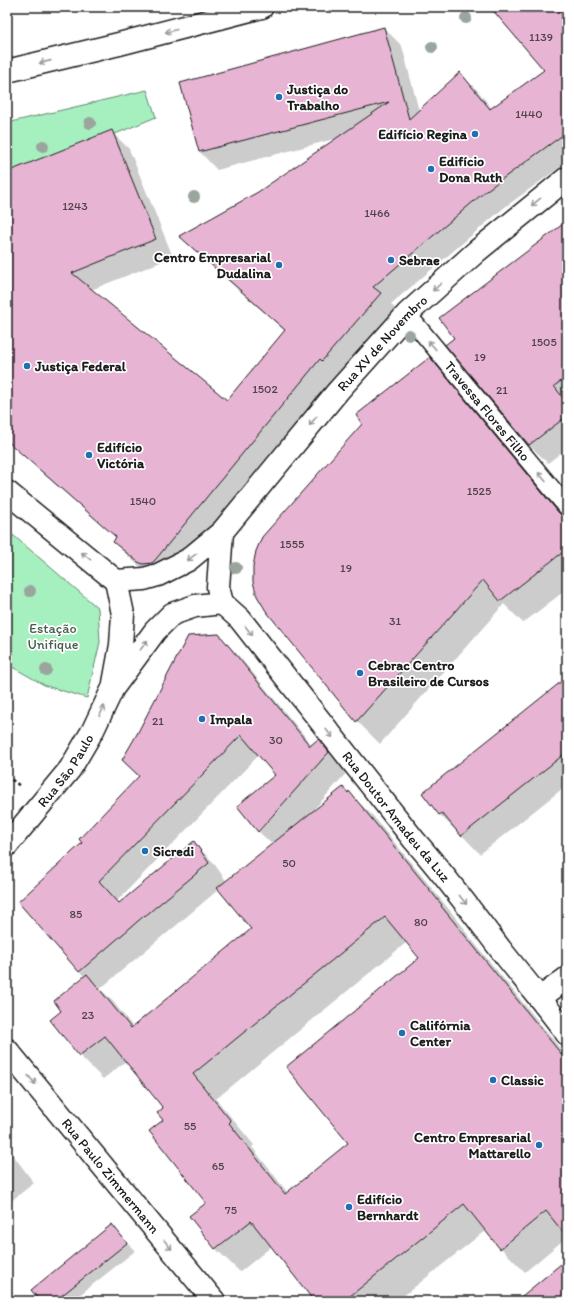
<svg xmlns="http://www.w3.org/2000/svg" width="574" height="1308" font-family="Itim,sans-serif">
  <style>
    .green { fill: #a6f0bf; stroke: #61866e }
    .shadow { fill: #0003; fill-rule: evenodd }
    .building { fill: #e7b5d3; stroke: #1c1c1c; fill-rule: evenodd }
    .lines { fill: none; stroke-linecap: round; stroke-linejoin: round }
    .lane-casing { stroke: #1c1c1c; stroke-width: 20 }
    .secondary-casing { stroke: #1c1c1c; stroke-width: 25 }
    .primary-casing { stroke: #1c1c1c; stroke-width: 25 }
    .path { stroke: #1c1c1c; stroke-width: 2.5; stroke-dasharray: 3 3; stroke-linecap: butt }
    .lane { stroke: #fff; stroke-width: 17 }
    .secondary { stroke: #fff; stroke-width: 22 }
    .primary { stroke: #fff; stroke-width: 22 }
    .tree { fill: #99a59d }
    .oneway { stroke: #999 }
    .poi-dot { fill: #1f6fb2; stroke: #fff; stroke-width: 1.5 }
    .labels { text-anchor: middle; stroke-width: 3.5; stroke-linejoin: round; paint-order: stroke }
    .number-label { font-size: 12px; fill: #4f424a }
    .poi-label { font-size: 14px; font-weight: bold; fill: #1c1c1c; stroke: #fff; text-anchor: start }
    .street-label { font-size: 14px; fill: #1c1c1c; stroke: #fff }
    .park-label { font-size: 14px; fill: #455c4d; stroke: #fff }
  </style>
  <rect width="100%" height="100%" fill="#fff"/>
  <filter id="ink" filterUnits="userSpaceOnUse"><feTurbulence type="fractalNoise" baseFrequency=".025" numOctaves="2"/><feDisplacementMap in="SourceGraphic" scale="8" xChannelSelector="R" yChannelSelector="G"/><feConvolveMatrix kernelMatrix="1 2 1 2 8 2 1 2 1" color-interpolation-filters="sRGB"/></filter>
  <g filter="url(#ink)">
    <path class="green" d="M147,90L156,117L7,179V123Z
      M7,530L98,608L100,642L87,698L46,686L7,664Z"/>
    <path class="shadow" d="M491,7H558L567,18V162L505,207L391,304L398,312L170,581L157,580L132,560L114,542L117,538L40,471L7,438V173L111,131L129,149L173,257L91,290L227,401L285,331L198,254L180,236L258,193L338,138L217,170L200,152L384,28L402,46L419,111L460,74L478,91L492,109L545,71Z
      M567,222V448L548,463L529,445L456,338Z
      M430,358L452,381L567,519V589L523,623L504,604L380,744L357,721L267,610Z
      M218,635L238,655L312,745L318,740L337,759L347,772L311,813L349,793L373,816L465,929L464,930L567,1057V1237L525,1272L501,1248L486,1230L397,1301H316L272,1246L240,1272L216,1249L190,1217L207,1203L164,1121V1108L126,1061L103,1079L80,1056L51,1020L63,1011L85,977L79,971L84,843L139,777L123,760ZM259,755L276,775L285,802L259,832L273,845L227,882L213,862L194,843L120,904L117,901ZM219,889L252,930L133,1027L111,999L100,989L165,934V935ZM407,942L420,958L350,1143L288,1193L252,1147L254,1145L216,1099Z
      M567,679V785L480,854L459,832L458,833L440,815L423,794Z
      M7,1123L10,1127L7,1129Z
      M7,1147L34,1183L11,1201L7,1196Z
      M112,1225L135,1251L72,1301H41Z"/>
    <path class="building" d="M490,7H556L567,20V132L487,190L373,287L381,293L322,361L320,359L156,559L152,563L143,564L138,562L113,542L116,537L7,441V172L112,130L156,239L72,273L227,400L285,330L179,236L258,192L389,102L199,152L180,83L384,27L409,119L460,72L490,109L544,70Z
      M567,221V377L554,386L567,403V416L529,445L445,345L454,338L439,318Z
      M430,357L559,513L567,521V549L500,601L483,580L356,722L266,611L257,596L253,582V566L256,551L262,537L362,424L356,415Z
      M219,634L310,746L318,739L329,752L258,832L237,806L275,775L241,735L99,881L119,903L194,841L209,863L145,916V915L79,972L18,902L82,843L79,839L139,776L122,760L137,734L188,636Z
      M567,677V752L461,836L442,813L439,815L422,793Z
      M343,787L348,793L349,791L442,905L441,906L567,1061V1237L546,1211L500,1249L464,1204L344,1301H314L251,1221L215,1249L189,1216L206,1203L149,1131L163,1120L157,1113L163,1108L105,1036L79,1056L50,1020L61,1011L54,1001L87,974L131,1028L251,929L217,888ZM385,917L419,958L286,1067L348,1143L285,1194L229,1123L231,1121L193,1074Z
      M112,1224L127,1243L55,1301H40L31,1290Z
      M567,1259V1301H516Z"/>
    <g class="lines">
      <defs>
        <g id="lane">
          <path id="s1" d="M407,314L567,507"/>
        </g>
        <g id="secondary">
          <path d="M7,492L116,581"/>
          <path id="s2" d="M116,581L144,579L158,575L188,560L222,532L338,391L407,314L477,251L567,178"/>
          <path id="s3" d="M222,603L240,619L414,840C445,875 473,913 501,950C523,978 546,1005 567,1034"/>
          <path d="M222,603L218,587L222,532"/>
          <path d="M114,683L121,645L123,614L116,581"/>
          <path id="s4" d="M7,845L70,769L93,730L113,688L155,631L172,614L195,606L222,603"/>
          <path d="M540,998L567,978"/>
        </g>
        <g id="primary">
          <path d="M7,71L119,44L262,7"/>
          <path id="s5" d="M7,1050L214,1301"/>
        </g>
      </defs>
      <use href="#lane" class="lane-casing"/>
      <use href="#secondary" class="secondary-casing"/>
      <use href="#primary" class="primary-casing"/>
      <path class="path" d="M7,776L20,786"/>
      <use href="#lane" class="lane"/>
      <use href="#secondary" class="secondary"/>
      <use href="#primary" class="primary"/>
    </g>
    <g class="tree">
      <circle cx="466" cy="18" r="6"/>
      <circle cx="432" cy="47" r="6"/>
      <circle cx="90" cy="123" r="6"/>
      <circle cx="43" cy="146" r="6"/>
      <circle cx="194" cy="197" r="6"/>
      <circle cx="409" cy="335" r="6"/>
      <circle cx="236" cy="568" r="6"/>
      <circle cx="30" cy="591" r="6"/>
      <circle cx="46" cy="670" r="6"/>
    </g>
    <defs><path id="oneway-shaft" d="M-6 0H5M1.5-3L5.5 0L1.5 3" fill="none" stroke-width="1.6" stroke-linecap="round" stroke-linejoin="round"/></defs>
    <g class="oneway">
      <use href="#oneway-shaft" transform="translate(171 31) rotate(166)"/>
      <use href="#oneway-shaft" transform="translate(45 62) rotate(167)"/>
      <use href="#oneway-shaft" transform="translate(536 202) rotate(141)"/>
      <use href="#oneway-shaft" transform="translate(437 287) rotate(138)"/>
      <use href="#oneway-shaft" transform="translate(432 345) rotate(-130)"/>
      <use href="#oneway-shaft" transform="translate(313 421) rotate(129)"/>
      <use href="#oneway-shaft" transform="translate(542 477) rotate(-130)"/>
      <use href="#oneway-shaft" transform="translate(86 556) rotate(-141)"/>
      <use href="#oneway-shaft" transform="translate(192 557) rotate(142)"/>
      <use href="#oneway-shaft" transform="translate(249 631) rotate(52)"/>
      <use href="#oneway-shaft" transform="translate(144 645) rotate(-53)"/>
      <use href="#oneway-shaft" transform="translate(102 711) rotate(-65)"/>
      <use href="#oneway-shaft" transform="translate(329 733) rotate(52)"/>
      <use href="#oneway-shaft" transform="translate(463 900) rotate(52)"/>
      <use href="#oneway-shaft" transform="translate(32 1080) rotate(50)"/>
      <use href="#oneway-shaft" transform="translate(168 1245) rotate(51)"/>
    </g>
  </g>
  <g class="poi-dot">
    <circle cx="279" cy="97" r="4"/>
    <circle cx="475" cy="134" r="4"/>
    <circle cx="431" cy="169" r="4"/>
    <circle cx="391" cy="260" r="4"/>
    <circle cx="279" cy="265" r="4"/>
    <circle cx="27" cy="366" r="4"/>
    <circle cx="89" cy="455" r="4"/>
    <circle cx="360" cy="673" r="4"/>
    <circle cx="202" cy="719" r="4"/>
    <circle cx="145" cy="851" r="4"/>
    <circle cx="402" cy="1033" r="4"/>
    <circle cx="493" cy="1080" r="4"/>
    <circle cx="539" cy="1145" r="4"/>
    <circle cx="349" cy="1207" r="4"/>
  </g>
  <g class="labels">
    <g class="number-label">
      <text x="541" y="41">1139</text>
      <text x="529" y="118">1440</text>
      <text x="75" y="210">1243</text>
      <text x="377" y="217">1466</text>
      <text x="544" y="346">1505</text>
      <text x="480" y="361">19</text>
      <text x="265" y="393">1502</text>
      <text x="502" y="394">21</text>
      <text x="479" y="495">1525</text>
      <text x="143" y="505">1540</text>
      <text x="292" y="548">1555</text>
      <text x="346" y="572">19</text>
      <text x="395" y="625">31</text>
      <text x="158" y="725">21</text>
      <text x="276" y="744">30</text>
      <text x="289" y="867">50</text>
      <text x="76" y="918">85</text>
      <text x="421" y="926">80</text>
      <text x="88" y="1019">23</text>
      <text x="190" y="1130">55</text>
      <text x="218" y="1170">65</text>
      <text x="231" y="1214">75</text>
    </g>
    <g class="poi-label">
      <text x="287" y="94">Justiça do<tspan x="287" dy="16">Trabalho</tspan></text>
      <text x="467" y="139" text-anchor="end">Edifício Regina</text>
      <text x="439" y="166">Edifício<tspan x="439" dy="16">Dona Ruth</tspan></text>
      <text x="271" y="262" text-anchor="end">Centro Empresarial<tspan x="271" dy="16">Dudalina</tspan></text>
      <text x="399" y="265">Sebrae</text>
      <text x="35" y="371">Justiça Federal</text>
      <text x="97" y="452">Edifício<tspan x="97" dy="16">Victória</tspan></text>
      <text x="368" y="670">Cebrac Centro<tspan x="368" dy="16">Brasileiro de Cursos</tspan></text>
      <text x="210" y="724">Impala</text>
      <text x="153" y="856">Sicredi</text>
      <text x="410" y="1030">Califórnia<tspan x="410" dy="16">Center</tspan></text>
      <text x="501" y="1085">Classic</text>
      <text x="531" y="1142" text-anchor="end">Centro Empresarial<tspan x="531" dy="16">Mattarello</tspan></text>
      <text x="357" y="1204">Edifício<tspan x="357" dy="16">Bernhardt</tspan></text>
    </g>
    <g class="street-label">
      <text dy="5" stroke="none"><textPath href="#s2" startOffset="368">Rua XV de Novembro</textPath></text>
      <text dy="5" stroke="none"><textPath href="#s1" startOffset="126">Travessa Flores Filho</textPath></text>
      <text dy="5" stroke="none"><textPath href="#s4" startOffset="95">Rua São Paulo</textPath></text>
      <text dy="5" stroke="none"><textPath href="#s3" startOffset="276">Rua Doutor Amadeu da Luz</textPath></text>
      <text dy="5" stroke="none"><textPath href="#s5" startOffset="163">Rua Paulo Zimmermann</textPath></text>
    </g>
    <g class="park-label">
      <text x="53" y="633">Estação<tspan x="53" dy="16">Unifique</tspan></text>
    </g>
  </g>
  <rect width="574" height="1308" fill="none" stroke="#fff" stroke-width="24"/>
  <rect x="12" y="12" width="550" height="1284" fill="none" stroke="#1c1c1c" stroke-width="1.5" filter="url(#ink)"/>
</svg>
